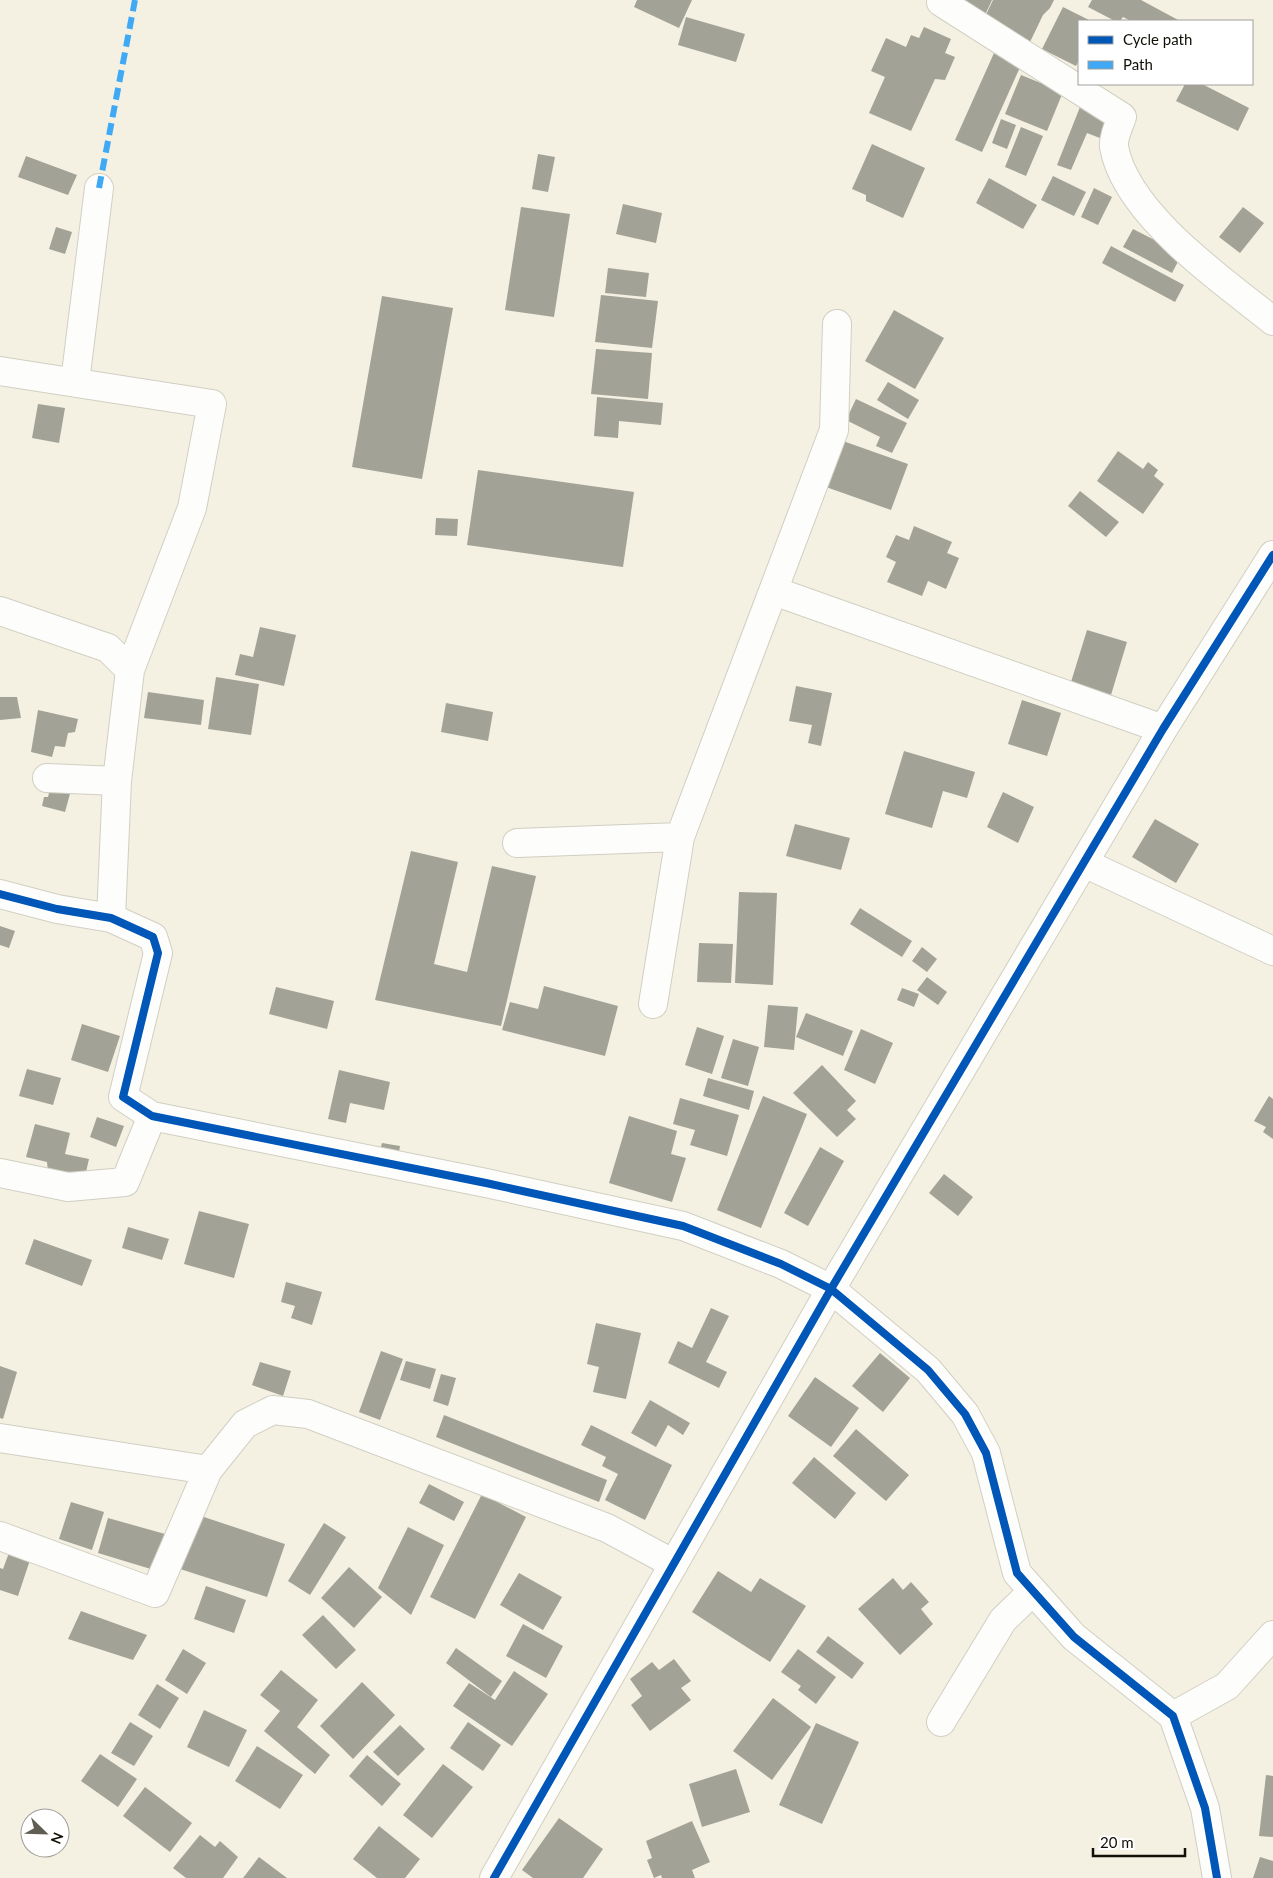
<svg xmlns="http://www.w3.org/2000/svg" width="1273" height="1878" font-family="Lato,sans-serif">
  <style>
    .building { fill: #a2a297 }
    .lines { fill: none; stroke-linecap: round; stroke-linejoin: round }
    .minor-casing { stroke: #d1cfc3; stroke-width: 30 }
    .minor { stroke: #fdfdfb; stroke-width: 28 }
    .quiet { stroke: #3fa9f5; stroke-width: 6; stroke-dasharray: 12 6; stroke-linecap: butt }
    .cycleway-casing { stroke: #fff; stroke-width: 11 }
    .cycleway { stroke: #0057b8; stroke-width: 8 }
  </style>
  <rect width="100%" height="100%" fill="#f4f1e2"/>
  <path class="building" d="M637,0H692L679,28L634,7Z
    M957,0H992L986,13Z
    M993,0H1054L1050,8L1043,15L1030,42L983,21Z
    M1092,0H1141L1180,21H1131L1123,17L1120,21H1115L1088,7Z
    M1063,7L1091,21H1079V60L1076,66L1042,49Z
    M686,17L745,34L736,62L678,45Z
    M924,27L951,39L945,53L955,57L945,80L935,79L911,131L869,113L885,77L871,71L886,38L906,47L911,35L919,38Z
    M994,53L1021,65L982,152L955,140Z
    M1021,75L1063,92L1047,131L1005,114Z
    M1185,84H1202L1249,108L1238,131L1176,101Z
    M1080,107L1113,121L1105,140L1087,133L1071,170L1057,165Z
    M1001,119L1016,125L1007,149L992,143Z
    M1021,127L1043,136L1026,176L1005,167Z
    M872,144L925,168L903,218L866,201V195L852,189Z
    M538,154L555,157L548,192L532,189Z
    M26,156L77,175L68,195L18,177Z
    M1053,176L1086,192L1074,216L1041,200Z
    M989,178L1037,205L1023,229L976,203Z
    M1094,188L1112,197L1098,225L1081,217Z
    M623,204L662,213L656,243L616,234Z
    M521,207L570,214L554,317L505,310Z
    M1243,207L1264,223L1240,253L1219,237Z
    M56,227L72,232L65,254L49,249Z
    M1133,229L1182,254L1172,273L1123,247Z
    M1111,246L1184,285L1175,302L1102,263Z
    M608,268L649,273L646,297L605,293Z
    M601,295L658,301L652,348L595,342Z
    M382,296L453,308L422,479L352,467Z
    M894,310L944,338L915,389L865,361Z
    M596,349L652,353L648,399L591,394Z
    M888,382L919,400L908,419L877,400Z
    M597,397L663,403L661,425L619,421L618,438L594,436Z
    M856,399L907,423L892,453L876,446L880,437L846,420Z
    M38,404L65,408L59,443L32,438Z
    M843,441L908,464L891,510L826,487Z
    M1118,451L1143,469L1148,462L1158,470L1154,476L1164,484L1143,514L1097,481Z
    M478,470L634,492L623,567L467,545Z
    M1080,491L1119,522L1106,537L1068,506Z
    M436,518L458,519L457,536L435,535Z
    M914,526L952,542L947,553L959,558L946,589L928,581L922,596L887,582L896,562L886,557L896,535L909,540Z
    M260,627L296,635L284,686L235,675L240,654L253,657Z
    M1087,630L1127,642L1111,695L1071,682Z
    M216,677L259,684L251,735L208,729Z
    M796,686L832,693L821,746L808,743L812,725L789,721Z
    M148,692L204,700L201,725L144,718Z
    M0,697H17L21,718L0,720Z
    M1022,700L1061,713L1047,756L1008,744Z
    M446,703L493,712L488,741L441,732Z
    M38,710L78,719L75,732L68,733L65,747L55,746L52,757L31,752Z
    M904,751L975,772L967,798L943,791L932,828L885,814Z
    M51,785L71,790L65,812L42,806L44,797H48Z
    M1003,792L1034,807L1018,843L987,827Z
    M1155,819L1199,844L1176,883L1132,857Z
    M795,824L850,838L841,870L786,856Z
    M411,851L458,862L434,964L467,972L492,866L536,876L501,1026L375,1000Z
    M739,892L777,893L773,985L735,983Z
    M860,908L912,941L902,957L850,924Z
    M0,926L15,931L9,948L0,945Z
    M699,943L733,944L731,983L697,982Z
    M922,947L937,959L927,972L912,961Z
    M927,977L947,992L938,1005L917,990Z
    M544,986L618,1006L605,1056L502,1030L510,1002L538,1009Z
    M276,987L334,1001L327,1029L269,1014Z
    M902,988L919,994L914,1007L897,1000Z
    M768,1005L798,1007L794,1050L764,1047Z
    M806,1013L853,1031L843,1056L796,1037Z
    M82,1024L120,1036L108,1072L71,1060Z
    M697,1027L724,1036L712,1074L685,1065Z
    M861,1029L893,1043L875,1084L844,1070Z
    M733,1039L759,1047L748,1086L721,1078Z
    M822,1065L856,1101L847,1110L856,1119L837,1137L793,1093Z
    M27,1069L61,1078L53,1105L19,1096Z
    M339,1070L390,1082L384,1110L350,1103L346,1123L328,1119Z
    M708,1078L754,1091L749,1110L703,1096Z
    M763,1096L807,1114L761,1228L717,1210Z
    M1269,1096L1273,1099V1139L1263,1132L1266,1127L1254,1121Z
    M680,1098L739,1115L727,1156L690,1145L695,1130L673,1124Z
    M629,1116L677,1131L671,1154L686,1158L672,1202L609,1183Z
    M97,1117L124,1126L116,1147L90,1137Z
    M35,1124L70,1133L65,1154L89,1159L84,1181L48,1172L47,1162L26,1157Z
    M382,1143L400,1146L398,1158L379,1154Z
    M820,1147L844,1161L808,1226L784,1213Z
    M944,1174L973,1197L958,1216L929,1193Z
    M199,1211L249,1224L234,1278L184,1264Z
    M128,1227L169,1239L162,1260L122,1248Z
    M34,1239L92,1260L82,1286L25,1264Z
    M286,1282L322,1292L312,1325L291,1318L295,1306L281,1302Z
    M711,1308L729,1316L706,1362L727,1372L719,1388L668,1363L678,1341L692,1348Z
    M596,1323L641,1333L626,1399L593,1392L599,1367L587,1364Z
    M381,1351L403,1359L380,1420L359,1412Z
    M880,1353L910,1378L883,1412L852,1386Z
    M406,1361L436,1369L430,1389L400,1380Z
    M260,1362L291,1371L283,1396L252,1385Z
    M0,1366L17,1372L3,1419L0,1418Z
    M441,1374L456,1378L448,1406L433,1401Z
    M815,1377L859,1408L831,1447L788,1416Z
    M650,1400L690,1423L683,1435L668,1425L656,1447L631,1433Z
    M444,1415L607,1480L599,1502L436,1437Z
    M591,1425L672,1465L645,1520L605,1500L618,1474L602,1466L606,1457L581,1445Z
    M856,1429L909,1475L886,1501L833,1456Z
    M814,1457L856,1493L835,1519L792,1483Z
    M429,1484L464,1502L454,1521L419,1503Z
    M482,1494L526,1517L475,1619L430,1597Z
    M71,1502L104,1512L92,1550L59,1539Z
    M195,1514L285,1544L267,1597L177,1568Z
    M108,1518L165,1534L154,1570L98,1553Z
    M324,1523L346,1537L310,1595L288,1581Z
    M408,1527L444,1545L411,1615L378,1588Z
    M10,1550L31,1557L18,1596L0,1590V1568L3,1569Z
    M349,1567L382,1597L354,1628L321,1598Z
    M718,1571L751,1592L760,1578L806,1606L770,1662L692,1612Z
    M519,1573L562,1597L543,1630L500,1605Z
    M893,1578L903,1590L911,1582L929,1602L921,1609L933,1624L900,1655L858,1609Z
    M206,1586L246,1600L234,1633L194,1619Z
    M81,1611L147,1635L133,1660L68,1639Z
    M323,1615L356,1650L336,1669L302,1635Z
    M523,1624L563,1646L546,1678L506,1656Z
    M828,1636L864,1663L852,1679L816,1652Z
    M456,1648L502,1681L491,1697L446,1663Z
    M183,1649L206,1663L187,1694L165,1680Z
    M798,1649L836,1677L816,1704L798,1690L801,1686L781,1672Z
    M674,1659L691,1681L681,1688L691,1700L650,1731L631,1705L642,1696L630,1679L652,1662L659,1670Z
    M281,1670L318,1700L297,1727L330,1755L315,1774L264,1731L280,1711L260,1695Z
    M514,1671L548,1694L512,1746L453,1706L469,1683L495,1700Z
    M362,1682L395,1715L353,1759L320,1726Z
    M157,1684L179,1698L160,1729L138,1715Z
    M773,1698L811,1727L772,1780L733,1751Z
    M204,1710L247,1730L229,1767L187,1747Z
    M130,1722L153,1736L134,1766L111,1753Z
    M468,1722L501,1745L483,1771L450,1748Z
    M816,1723L859,1742L822,1824L779,1805Z
    M400,1725L425,1749L398,1776L373,1752Z
    M257,1746L303,1775L280,1809L235,1781Z
    M100,1754L137,1779L118,1807L81,1781Z
    M367,1755L401,1784L382,1806L349,1776Z
    M443,1764L473,1787L432,1838L403,1815Z
    M736,1769L750,1812L702,1827L689,1784Z
    M1266,1775L1273,1776V1837L1259,1836Z
    M145,1787L192,1823L170,1852L123,1816Z
    M559,1818L603,1849L583,1878H533L522,1870Z
    M692,1821L710,1862L692,1870L695,1878H662L661,1875L654,1878L647,1860L652,1858L646,1841Z
    M379,1826L420,1859L405,1878H377L353,1859Z
    M200,1835L215,1847L220,1841L238,1857L223,1878H186L173,1868Z
    M259,1857L287,1878H243Z
    M1260,1857L1273,1861V1878H1253Z"/>
  <g class="lines">
    <defs>
      <path id="minor" d="M941,0V2L1122,117C1119,125 1113,138 1114,147C1126,214 1222,280 1273,321
        M0,371L212,404L192,508L130,670L117,781L111,918
        M75,382L99,188
        M774,591L1163,729
        M0,611L108,648L130,670
        M47,778L117,781
        M517,843L680,837
        M1084,863L1273,951
        M0,894L57,909L111,918L153,937L158,953L123,1097L152,1116L486,1183L683,1226L781,1264L831,1289L928,1370L965,1414L986,1453L1017,1573L1074,1637L1173,1716L1205,1808L1217,1878
        M653,1004L680,837L834,430L837,324
        M0,1173L68,1187L125,1182L152,1116
        M0,1438L208,1470
        M0,1536L155,1593L208,1470L245,1424L273,1410L308,1414L607,1528L674,1564
        M1173,1716L1227,1686L1273,1635
        M941,1722L1003,1620L1032,1592
        M494,1878L831,1289L1163,729L1273,555"/>
    </defs>
    <use href="#minor" class="minor-casing"/>
    <use href="#minor" class="minor"/>
    <path class="quiet" d="M99,188L135,0"/>
    <defs>
      <path id="cycleway" d="M0,894L57,909L111,918L153,937L158,953L123,1097L152,1116L486,1183L683,1226L781,1264L831,1289L928,1370L965,1414L986,1453L1017,1573L1074,1637L1173,1716L1205,1808L1217,1878
        M494,1878L831,1289L1163,729L1273,555"/>
    </defs>
    <use href="#cycleway" class="cycleway-casing"/>
    <use href="#cycleway" class="cycleway"/>
  </g>
  <rect x="1078" y="20" width="175" height="65" fill="#ffffff" stroke="#a09f9b"/>
  <rect x="1088" y="36" width="25" height="8" fill="#0057b8" stroke="#a09f9b"/>
  <text x="1123" y="45" font-size="15" fill="#110f06">Cycle path</text>
  <rect x="1088" y="61" width="25" height="8" fill="#3fa9f5" stroke="#a09f9b"/>
  <text x="1123" y="70" font-size="15" fill="#110f06">Path</text>
  <g transform="translate(45 1833) rotate(113)"><circle r="24" fill="#ffffff" stroke="#a09f9b"/>
  <path d="M0-4L9 19L0 12L-9 19Z" fill="#605e53"/>
  <text y="-8" font-size="14" font-weight="bold" text-anchor="middle" fill="#110f06">N</text>
  </g>
  <path d="M1093 1848v8h92v-8" fill="none" stroke="#110f06" stroke-width="2.5"/>
  <text x="1100" y="1848" font-size="15" fill="#110f06" stroke="#ffffff" stroke-width="4" paint-order="stroke">20 m</text>
</svg>
